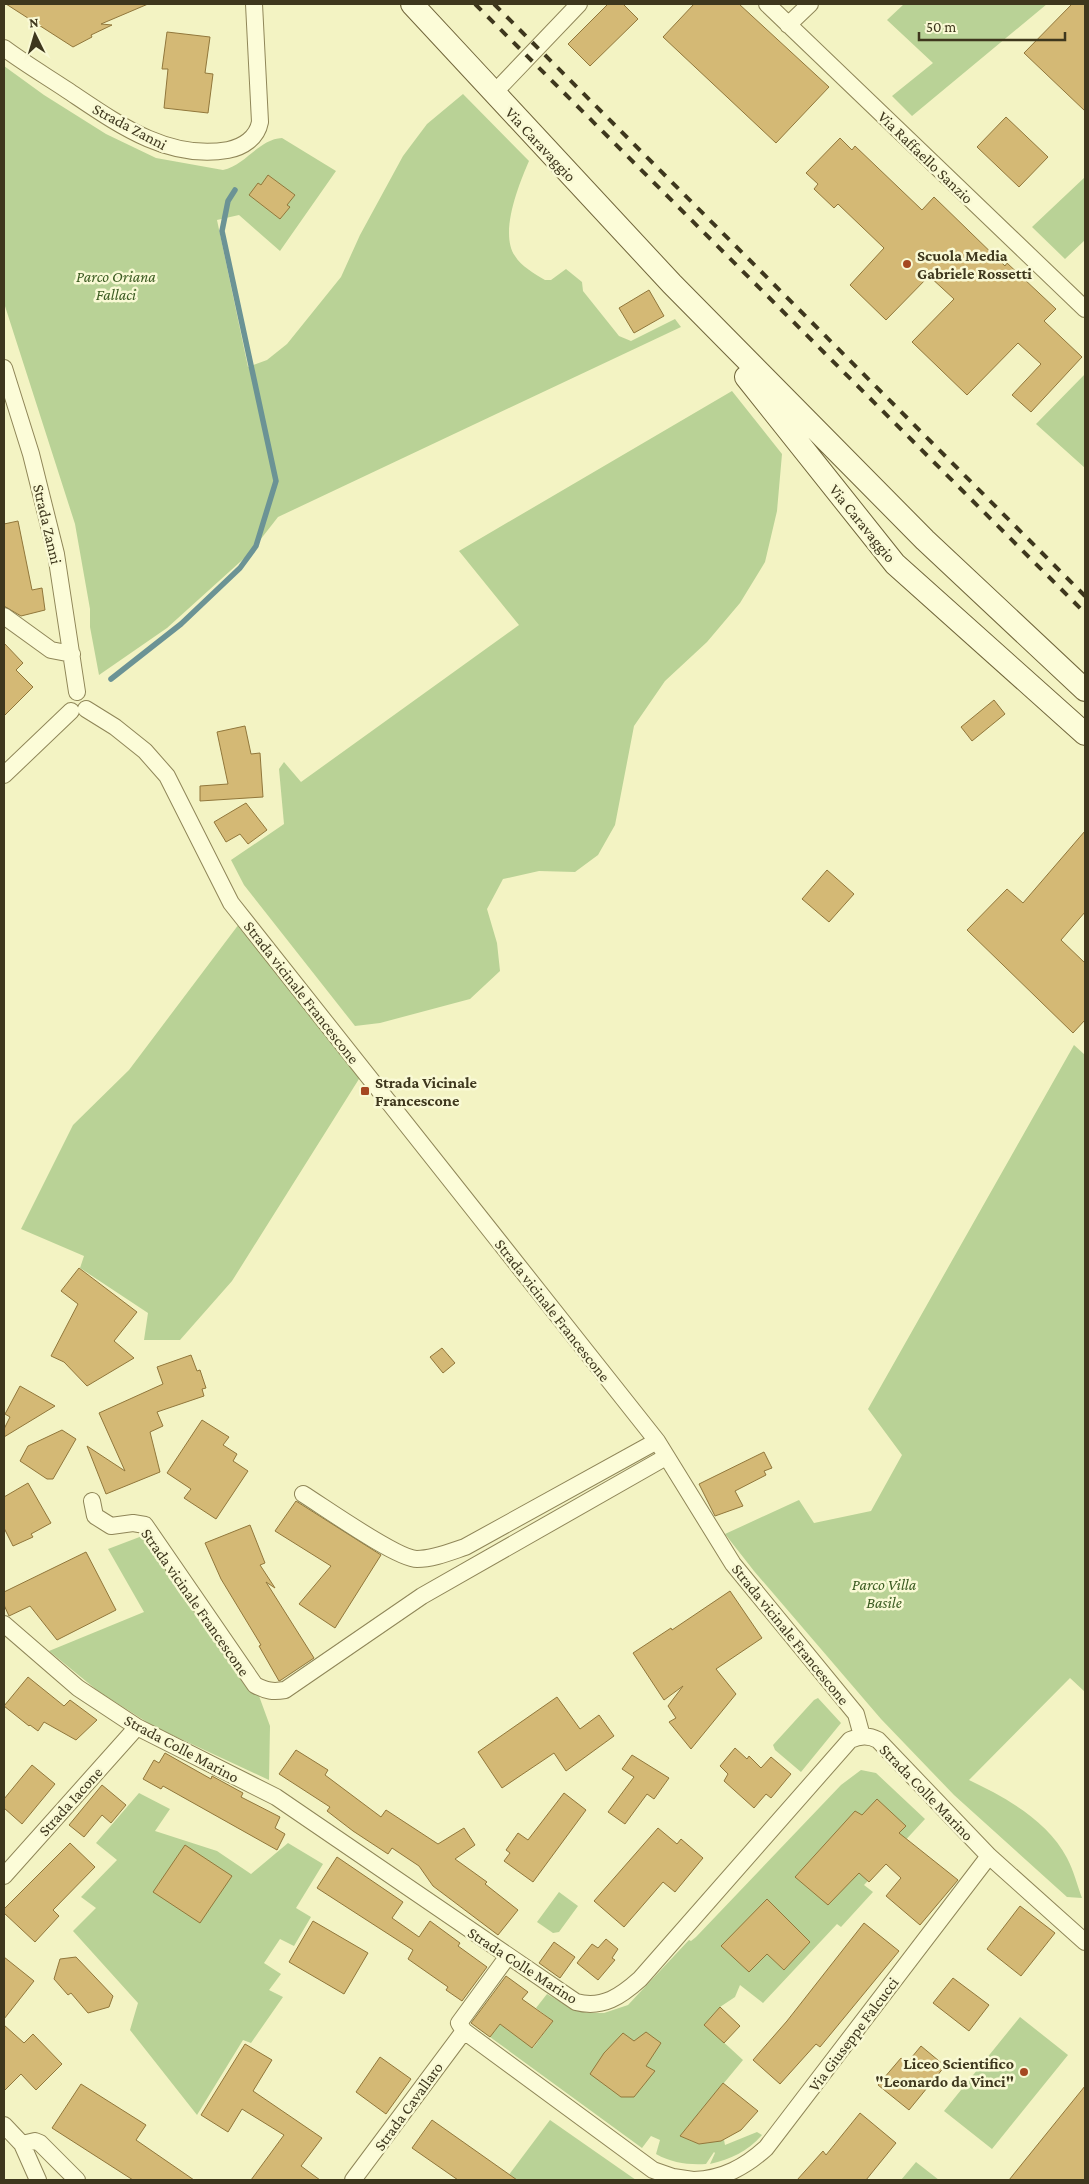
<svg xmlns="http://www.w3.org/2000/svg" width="1089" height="2184" font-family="'Crimson Pro',serif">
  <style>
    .green { fill: #b9d296 }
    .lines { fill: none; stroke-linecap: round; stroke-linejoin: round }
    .stream { stroke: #6b9395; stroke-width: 5.5 }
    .building { fill: #d4b975; stroke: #91773b }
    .street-casing { stroke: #8f8658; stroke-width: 18 }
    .secondary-casing { stroke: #71663b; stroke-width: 24 }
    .street { stroke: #fcfcd8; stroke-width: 16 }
    .secondary { stroke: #fcfcd8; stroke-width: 22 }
    .rail { stroke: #3e371d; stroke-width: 4; stroke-dasharray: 9 9; stroke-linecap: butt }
    .poi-dot { fill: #a54821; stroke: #f9f9d4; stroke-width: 2 }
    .labels { text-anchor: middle; stroke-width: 5; stroke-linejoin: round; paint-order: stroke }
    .street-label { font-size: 16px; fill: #3e371d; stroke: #f9f9d4 }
    .poi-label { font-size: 16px; font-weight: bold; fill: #3e371d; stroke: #f9f9d4; text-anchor: start }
    .park-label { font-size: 16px; font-style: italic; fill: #3c5c22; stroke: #f9f9d4 }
  </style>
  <rect width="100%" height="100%" fill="#f3f3c3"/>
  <path class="green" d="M904,4H1047L912,116L892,96L933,63L887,20Z
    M4,66L44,95L106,134L156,158L223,170C246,165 259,139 282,138L336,171L280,251L239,215L217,220L248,367L267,360L287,344L341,277L360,235L403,156L427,124L463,94L529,161C519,184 499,233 515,256C521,266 535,274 545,280H551L566,269L582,282L583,291L619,336L631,341L675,319L681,327L278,517L250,553L167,628L99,675L90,627V609L75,524L4,303Z
    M1085,177V240L1065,259L1032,227Z
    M1085,374V468L1036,424Z
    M732,391L782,454L777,511L765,562L740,603L707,642L665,681L634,726L615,825L598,855L575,872L539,871L503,879L487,909L497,943L500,971L470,999L380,1023L355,1026L244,885L231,860L284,824L279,769L284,762L301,782L519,625L459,551Z
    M239,924L364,1071L232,1281L180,1340H144L148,1313L80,1268L84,1256L21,1229L73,1125L129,1070Z
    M1074,1045L1085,1055V1692L1070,1678L969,1780C1005,1797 1048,1821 1067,1858C1074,1871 1077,1885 1082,1898L1067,1897L954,1795L881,1719L754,1571L725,1534L799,1500L814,1523L871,1511L902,1455L868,1409Z
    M150,1533L255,1685L270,1726L269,1780L153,1726L98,1691L49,1651L144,1612L108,1549Z
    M818,1698L841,1723L801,1772L775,1750L773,1745L814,1700Z
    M861,1770L876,1773L925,1819L864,1885L873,1892L841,1927L837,1924L763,2003L740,1985L735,1997L720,2007L705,2025L743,2060L680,2136L699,2144L724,2140L725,2145L757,2132L762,2135C747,2152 731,2159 710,2164L715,2153L714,2152L706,2164C688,2165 672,2163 656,2154L660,2140L651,2136L642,2148L490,2037L500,2024L533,2048L553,2021L536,2008L547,1994L573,2009L587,2013H604L628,2005L689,1940L691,1941L696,1937L841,1785Z
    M139,1793L170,1809L155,1831L217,1851L251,1874L288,1843L323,1864L296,1908L311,1917L294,1946L280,1939L264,1963L281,1974L269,1990L283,1997L251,2043L243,2040L197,2115L130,2030L138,2003L73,1931L96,1908L81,1897L117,1860L96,1843Z
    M559,1892L578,1906L559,1932L553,1933L537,1922Z
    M1020,2017L1068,2055L992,2149L944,2111Z
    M550,2120L636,2180H505Z
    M916,2162L939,2180H901Z"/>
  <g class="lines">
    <path class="stream" d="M111,679L181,624L240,568L256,546L276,481L222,231L228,201L235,190"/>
  </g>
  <path class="building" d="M6,4H148L101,24L112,25L91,35L92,37L73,47Z
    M608,4H623L638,19L590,66L568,44Z
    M694,4H739L829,87L776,143L663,37Z
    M1072,4H1085V111L1024,53Z
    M167,32L210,37L205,73L213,74L208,113L164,108L168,69H162Z
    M1006,117L1048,157L1019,187L977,147Z
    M840,138L852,150L855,146L922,210L934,197L1005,266L1007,263L1056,309L1044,321L1082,357L1031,412L1012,395L1041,364L1018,343L967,395L912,342L954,299L929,276L886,320L850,285L884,248L838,204L834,208L814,189L818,184L806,173Z
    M268,175L295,195L287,205L290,207L280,219L249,195L258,183L261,185Z
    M649,290L664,316L634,333L619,308Z
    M18,521L32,590L42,588L45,610L21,616L4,606V524Z
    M4,643L23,663L16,670L33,687L4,716Z
    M994,700L1005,714L972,741L961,727Z
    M245,726L251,754L260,753L263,797L200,801V786L228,784L217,732Z
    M246,803L267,830L248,844L240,834L226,842L214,822Z
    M1085,831V912L1061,940L1085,963V1020L1073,1033L967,930L1007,889L1023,903Z
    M827,870L854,894L829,922L802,899Z
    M79,1268L137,1312L114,1341L134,1358L87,1386L64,1362L51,1356L78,1304L61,1291Z
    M442,1348L455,1363L443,1373L430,1357Z
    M191,1355L197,1371L200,1370L206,1388L202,1389L204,1396L157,1412L163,1426L150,1432L160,1472L106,1494L87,1446L125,1471L99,1413L163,1384L157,1367Z
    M20,1386L55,1406L4,1437V1429L10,1417L5,1414Z
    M202,1420L229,1437L223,1445L237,1454L233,1461L248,1471L216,1519L184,1498L191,1489L167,1473Z
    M62,1430L76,1439L53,1479H47L20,1461L28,1446Z
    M764,1452L772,1468L764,1471L766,1475L735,1491L743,1506L715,1516L699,1484Z
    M28,1483L51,1523L31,1534L33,1537L13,1546L4,1528V1497Z
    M296,1501L381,1555L335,1628L299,1604L331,1566L275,1531Z
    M250,1525L265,1563L260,1565L275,1588L266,1582L314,1658L281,1680L279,1681L259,1646L261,1645L221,1579L205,1543Z
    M86,1552L116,1610L57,1640L30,1606L9,1616L4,1605V1592Z
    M730,1591L762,1638L716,1669L736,1694L691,1749L669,1722L676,1718L668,1706L683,1686L664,1700L633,1653L671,1628L672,1630Z
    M28,1677L64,1706L70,1700L97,1720L76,1740L44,1722L38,1731L30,1725L29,1726L4,1706Z
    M557,1697L580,1729L599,1715L614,1736L566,1771L554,1753L502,1788L478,1752Z
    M735,1748L747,1759L749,1756L761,1768L771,1757L791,1774L771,1798L766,1794L754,1808L724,1781L728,1774L720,1766Z
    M296,1750L328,1770L325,1775L381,1817L386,1810L438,1844L464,1828L475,1845L455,1859L487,1882L485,1884L518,1910L498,1935L433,1886L419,1866L392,1848L388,1854L353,1831L327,1811L330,1807L279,1774Z
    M165,1753L211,1779L212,1776L243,1793L241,1797L280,1817L275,1828L285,1834L277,1850L163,1786L161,1789L143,1779L154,1760L159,1763Z
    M632,1755L669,1778L654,1799L647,1794L625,1824L608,1812L634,1777L622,1769Z
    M32,1765L55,1784L22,1824L4,1808V1799Z
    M102,1785L126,1805L111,1823L102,1815L84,1837L69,1825Z
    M564,1793L586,1810L533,1882L504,1861L510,1853L506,1850L518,1833L528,1840Z
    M877,1799L906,1826L899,1833L958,1880L920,1925L886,1896L901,1878L886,1864L869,1882L859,1873L828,1905L795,1877L855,1811L862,1815Z
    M658,1828L677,1844L681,1839L703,1858L675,1892L663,1882L624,1927L594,1901Z
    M70,1843L95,1867L53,1910L59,1916L35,1942L4,1913V1909Z
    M185,1845L232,1876L200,1923L153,1892Z
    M337,1857L403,1902L392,1918L419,1937L430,1921L460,1943L458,1946L487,1967L462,2001L446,1990L448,1987L408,1959L413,1950L317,1888Z
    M767,1899L810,1942L784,1970L767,1954L749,1972L721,1946Z
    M1020,1906L1055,1933L1021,1976L987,1949Z
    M313,1921L368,1953L344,1994L289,1962Z
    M864,1923L899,1951L820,2047L816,2044L780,2084L753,2060L787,2021Z
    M606,1939L618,1949L612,1958L615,1960L598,1980L577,1963L592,1944L598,1948Z
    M554,1942L575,1957L560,1978L539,1963Z
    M4,1957L34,1981L4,2019Z
    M76,1957L113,1996L109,2007L88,2013L71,1993L68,1995L54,1979L60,1959Z
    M506,1976L528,1992L522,1999L553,2021L532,2048L500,2024L490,2037L471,2023Z
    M953,1978L989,2005L969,2031L933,2003Z
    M720,2007L740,2026L724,2043L704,2025Z
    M4,2025L24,2043L33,2034L62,2064L36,2090L21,2074L4,2091Z
    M646,2032L661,2043L646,2066L655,2071L634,2097H621L590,2074L604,2053L623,2033L634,2041Z
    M245,2044L272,2060L253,2091L322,2138L301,2166L320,2180H251L284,2135L242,2109L228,2132L201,2115Z
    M921,2046L945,2066L909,2110L878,2085L901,2058L907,2063Z
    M380,2057L411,2079L386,2114L356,2092Z
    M723,2083L758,2111L741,2130L721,2141L699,2144L680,2136Z
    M81,2084L146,2125L136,2140L194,2180H133L52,2128Z
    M1085,2086V2180H1009Z
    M860,2113L896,2143L866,2180H797L823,2151L826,2155Z
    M432,2120L517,2180H458L412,2148Z"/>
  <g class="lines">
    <defs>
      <path id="street" d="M767,4L1085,309
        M788,25L810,4
        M4,48C24,63 46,76 67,90C115,122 167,161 228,150C243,147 257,138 260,122L254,4
        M494,93L579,4
        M4,368L31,454L56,554L77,692
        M4,616L51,650L72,654
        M86,709L115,727L145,751L167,776L231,903L657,1441L733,1564L856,1714L862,1736
        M4,775L71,711
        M303,1494C324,1507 397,1559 417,1559C433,1559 450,1552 465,1547L657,1441
        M92,1501L95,1516L111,1526L133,1523L145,1525L255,1685C266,1691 273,1692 285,1690L422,1596L666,1457
        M4,1624L78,1688L137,1727L276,1797L576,2002C603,2009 621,1996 640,1979L850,1740C860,1736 868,1735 878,1740L989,1856L1085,1942
        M4,1876L137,1727
        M508,1956L459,2023L464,2031L653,2170L673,2177L693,2180
        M4,2125L22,2144L38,2180
        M22,2144L35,2141L40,2143L77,2180
        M353,2180L464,2031
        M694,2180C723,2179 745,2167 766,2148L989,1856"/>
      <path id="secondary" d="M412,4L672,284L925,540L1085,690
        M746,377L895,564L1085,734"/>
    </defs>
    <use href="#street" class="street-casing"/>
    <use href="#secondary" class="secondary-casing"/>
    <use href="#street" class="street"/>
    <use href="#secondary" class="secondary"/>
    <path class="rail" d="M475,4L1085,613
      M494,4L1085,596"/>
  </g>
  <g class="poi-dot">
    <circle cx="907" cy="264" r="5"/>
    <rect x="360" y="1086" width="10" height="10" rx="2.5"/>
    <circle cx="1024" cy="2072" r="5"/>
  </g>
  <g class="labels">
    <g class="street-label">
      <text transform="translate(130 126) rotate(28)" y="6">Strada Zanni</text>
      <text transform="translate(541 144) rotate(47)" y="6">Via Caravaggio</text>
      <text transform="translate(926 157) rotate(44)" y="6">Via Raffaello Sanzio</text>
      <text transform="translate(863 523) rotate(51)" y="6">Via Caravaggio</text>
      <text transform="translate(48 524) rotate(77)" y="6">Strada Zanni</text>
      <text transform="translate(302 992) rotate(52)" y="6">Strada vicinale Francescone</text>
      <text transform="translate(553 1310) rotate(52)" y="6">Strada vicinale Francescone</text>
      <text transform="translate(196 1602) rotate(55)" y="6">Strada vicinale Francescone</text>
      <text transform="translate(791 1634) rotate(51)" y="6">Strada vicinale Francescone</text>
      <text transform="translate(182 1748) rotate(28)" y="6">Strada Colle Marino</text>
      <text transform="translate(927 1792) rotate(46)" y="6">Strada Colle Marino</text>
      <text transform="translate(70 1801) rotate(-48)" y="6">Strada Iacone</text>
      <text transform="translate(523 1965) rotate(33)" y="6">Strada Colle Marino</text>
      <text transform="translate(853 2034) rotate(-53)" y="6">Via Giuseppe Falcucci</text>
      <text transform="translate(408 2106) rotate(-54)" y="6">Strada Cavallaro</text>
    </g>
    <g class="poi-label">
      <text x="917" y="261">Scuola Media<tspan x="917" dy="18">Gabriele Rossetti</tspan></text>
      <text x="375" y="1088">Strada Vicinale<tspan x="375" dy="18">Francescone</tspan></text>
      <text x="1014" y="2069" text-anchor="end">Liceo Scientifico<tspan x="1014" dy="18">"Leonardo da Vinci"</tspan></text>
    </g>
    <g class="park-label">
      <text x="116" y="282">Parco Oriana<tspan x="116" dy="18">Fallaci</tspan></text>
      <text x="884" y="1590">Parco Villa<tspan x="884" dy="18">Basile</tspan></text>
    </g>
  </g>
  <rect width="1089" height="2184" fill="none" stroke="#3e371d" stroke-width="10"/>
  <g transform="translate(35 35) rotate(355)" stroke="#f9f9d4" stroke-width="4" paint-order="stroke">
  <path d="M0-4L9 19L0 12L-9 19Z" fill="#3e371d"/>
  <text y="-8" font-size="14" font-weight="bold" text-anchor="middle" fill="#3e371d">N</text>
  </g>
  <path d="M919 32v8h146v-8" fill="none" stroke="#3e371d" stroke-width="2.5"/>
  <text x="926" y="32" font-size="15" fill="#3e371d" stroke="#f9f9d4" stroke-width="4" paint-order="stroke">50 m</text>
</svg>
